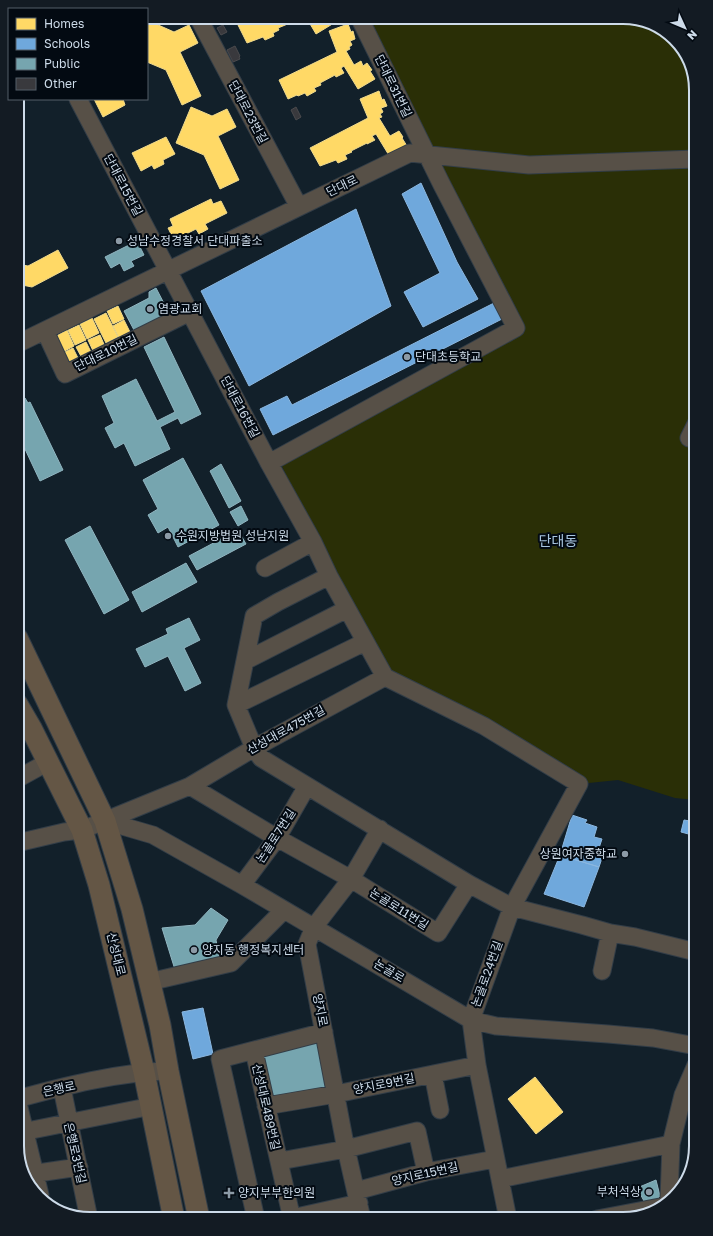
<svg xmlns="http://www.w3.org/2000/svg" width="713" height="1236" font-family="'Golos Text','Noto Sans KR',sans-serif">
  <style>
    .green { fill: #2a2f06 }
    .homes { fill: #ffd966; stroke: #f0da8d }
    .schools { fill: #6fa8dc; stroke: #8bb7e0 }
    .public { fill: #76a5af; stroke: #90b5c0 }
    .building { fill: #39393d; stroke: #4b4a4d }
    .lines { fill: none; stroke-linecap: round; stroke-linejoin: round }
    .minor-casing { stroke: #323d47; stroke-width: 19 }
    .major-casing { stroke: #323d47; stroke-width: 23 }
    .minor { stroke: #575047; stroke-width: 17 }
    .major { stroke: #645645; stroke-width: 21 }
    .poi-dot { fill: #8c9aa6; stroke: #030a12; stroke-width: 1.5 }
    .labels { text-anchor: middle; stroke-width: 4; stroke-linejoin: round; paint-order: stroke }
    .street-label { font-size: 12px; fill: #cddbe9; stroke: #030a12 }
    .poi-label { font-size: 12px; fill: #cddbe9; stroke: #030a12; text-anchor: start }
    .quarter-label { font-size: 14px; fill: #a8c5df; stroke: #030a12 }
    .rim { fill: none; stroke: #cddbe9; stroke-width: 2 }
  </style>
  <rect width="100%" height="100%" fill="#12202a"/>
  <path class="green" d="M367,17H628L664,30L689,58L696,91V800L675,798L618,780L579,784L385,677L351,616L280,462L521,330Z"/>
  <path class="homes" d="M253,17H302V18L278,28L279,30L273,33L274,36L265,40L263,37L247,43L238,25Z
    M306,17H330L334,23L316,34Z
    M147,20L174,32L189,25L198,43L180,52L201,96L182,105L166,70L147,62Z
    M348,24L351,32L353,31L355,39L350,41L352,45L349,47L350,49L346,51L354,65L361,61L363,66L367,63L372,70L370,71L375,79L358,89L344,66L341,68L344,73L336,77L335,75L320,83L321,85L314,88L316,91L307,96L305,93L298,96L297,95L288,99L279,80L337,52L329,31Z
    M379,91L382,100L384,99L387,106L381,108L383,112L380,114L382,117L379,118L390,136L399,131L403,137L402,138L407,146L390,157L376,134L372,136L375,140L367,144V143L351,151L352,152L345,155L347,159L338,163L336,160L320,166L310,148L368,118L360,99Z
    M94,99H123L125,105L103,117Z
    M191,107L212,116L227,109L236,127L218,136L239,180L220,189L204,155L176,143Z
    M166,137L175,154L163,160L164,164L154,169L152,165L141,171L132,153Z
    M211,199L213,204L221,201L227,213L205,224L208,229L199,234L196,229L174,240L168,228L173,226L170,219Z
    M58,250L68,268L32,287L17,284V264L28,266Z
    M118,306L124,319L113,324L107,311Z
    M106,313L118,337L106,343L94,319Z
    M92,318L99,333L87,339L80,324Z
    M124,320L132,336L121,342L113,326Z
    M79,325L86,340L75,345L68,330Z
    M67,330L74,346L61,353L55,341L58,335Z
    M100,335L106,349L95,355L88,340Z
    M86,342L93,356L83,360L76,347Z
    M73,348L80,362L68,368L61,354Z
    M535,1077L563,1112L536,1134L508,1099Z"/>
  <path class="schools" d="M421,183L457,262L478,299L423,327L404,292L440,273L402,194Z
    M356,209L391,306L249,386L201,291Z
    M494,303L502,319L273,435L260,409L287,396L292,405Z
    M572,815L587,820L585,823L597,827L594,837L602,839L598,851L604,852L599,867L560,855Z
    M684,820L696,822V836L681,832Z
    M560,855L599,867L584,907L544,894Z
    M203,1008L213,1054L193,1059L182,1012Z"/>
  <path class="public" d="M137,241L144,255L131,261L134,266L124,271L120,263L111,268L105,257Z
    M156,288L169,313L134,330L124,311L149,298V292Z
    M164,337L201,414L181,424L178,418L160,427L170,449L135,466L124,443L115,448L105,428L114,423L102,396L136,379L157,421L175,412L144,347Z
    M25,398L28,403L30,402L63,470L40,481L17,432V402Z
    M183,458L219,525L178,547L168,527L158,533L148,515L158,509L143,480Z
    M221,464L241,501L229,508L210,471Z
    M241,506L248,520L238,526L230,512Z
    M90,526L129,600L104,614L65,540Z
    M238,530L246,544L197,570L189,556Z
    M186,563L197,582L142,612L132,592Z
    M189,618L200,640L184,648L201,683L185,691L168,656L145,667L136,649L168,634L166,629Z
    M211,908L228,920L216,940L220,961L176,973L162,928L195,925Z
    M319,1039L330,1090L272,1103L261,1052Z
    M656,1180L660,1196L652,1203L644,1201L637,1188Z"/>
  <path class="building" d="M223,25L227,32L221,35L217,28Z
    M235,46L240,56L239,57L240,59L233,62L227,50Z
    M296,107L301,117L296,120L291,110Z
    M17,807L23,819L17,821Z"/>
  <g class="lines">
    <defs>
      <path id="minor" d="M198,17L299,207
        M78,99L269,463L313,542L329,576L385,677
        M45,331L65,374L190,312
        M17,344L410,153L529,165L696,159
        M689,438L696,424
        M269,463L516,328L442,185L359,17
        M265,568L313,542
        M329,576L278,602L254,616L236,705L254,748L261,758L469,884L512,907L582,925L610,933L635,937L696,952
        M245,661L347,609
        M385,677L484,726L579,784L512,907L471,1020L477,1065L508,1219
        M236,705L365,642
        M17,735L31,728
        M17,779L48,762
        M190,786L277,838L351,879L438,933L469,884
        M105,821L153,835L242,885L471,1020L496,1026L608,1034L653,1038L696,1046
        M17,843L64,832L82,830L190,786L254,748L385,677
        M242,885L277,838L307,786
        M602,971L610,933
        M149,982L231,963L284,910
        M254,1051L292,1219
        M433,1074L440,1110
        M62,1088L89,1219
        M17,1099C64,1086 119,1072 168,1071
        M17,1099L40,1195
        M266,1106L336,1094L477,1065
        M17,1133L152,1106
        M280,1161L346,1149L417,1131L426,1172
        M24,1175L79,1167
        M500,1179L671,1144
        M356,1191L426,1172L495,1159
        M669,1199L671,1144L683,1095L696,1065
        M292,1218L359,1203
        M256,1219L220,1059L324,1032
        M362,1219L345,1144L307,944L314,927L351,879L380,829
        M597,1219L660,1207"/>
      <path id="major" d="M17,638L105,821L132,909L160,1025L168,1071L199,1219
        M17,704L31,728L82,830L99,885L144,1072L174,1219"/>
    </defs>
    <use href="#minor" class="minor-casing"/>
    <use href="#major" class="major-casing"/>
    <use href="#minor" class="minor"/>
    <use href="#major" class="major"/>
  </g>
  <g class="poi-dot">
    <circle cx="119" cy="241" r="4"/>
    <circle cx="150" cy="309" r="4"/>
    <circle cx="407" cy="357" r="4"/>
    <circle cx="168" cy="536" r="4"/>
    <circle cx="625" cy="854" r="4"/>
    <circle cx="194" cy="950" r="4"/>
    <circle cx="649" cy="1192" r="4"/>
    <path d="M227 1187h4v4h4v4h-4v4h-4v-4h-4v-4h4z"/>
  </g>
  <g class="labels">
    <g class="street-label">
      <text transform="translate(393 86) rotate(64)" y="4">단대로31번길</text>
      <text transform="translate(248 112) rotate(62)" y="4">단대로23번길</text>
      <text transform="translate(123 185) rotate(62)" y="4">단대로15번길</text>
      <text transform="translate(342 186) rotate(-26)" y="4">단대로</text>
      <text transform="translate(106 353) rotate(-26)" y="4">단대로10번길</text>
      <text transform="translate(240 407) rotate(62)" y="4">단대로16번길</text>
      <text transform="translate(286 730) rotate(-29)" y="4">산성대로475번길</text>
      <text transform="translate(276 836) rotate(-57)" y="4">논골로7번길</text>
      <text transform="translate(399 909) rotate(32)" y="4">논골로11번길</text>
      <text transform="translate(116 954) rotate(76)" y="4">산성대로</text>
      <text transform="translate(389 971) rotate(31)" y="4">논골로</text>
      <text transform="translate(487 974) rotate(-70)" y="4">논골로24번길</text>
      <text transform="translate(320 1010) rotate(79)" y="4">양지로</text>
      <text transform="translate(384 1084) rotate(-11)" y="4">양지로9번길</text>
      <text transform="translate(59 1089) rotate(-12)" y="4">은행로</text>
      <text transform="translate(266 1107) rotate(77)" y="4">산성대로489번길</text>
      <text transform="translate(75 1153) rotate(77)" y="4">은행로3번길</text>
      <text transform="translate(425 1174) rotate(-13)" y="4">양지로15번길</text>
    </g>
    <g class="poi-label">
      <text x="127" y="245">성남수정경찰서 단대파출소</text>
      <text x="158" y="313">염광교회</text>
      <text x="415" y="361">단대초등학교</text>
      <text x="176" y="540">수원지방법원 성남지원</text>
      <text x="617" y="858" text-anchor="end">상원여자중학교</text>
      <text x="202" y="954">양지동 행정복지센터</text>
      <text x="641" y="1196" text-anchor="end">부처석상</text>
      <text x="238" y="1197">양지부부한의원</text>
    </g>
    <g class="quarter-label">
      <text x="558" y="546">단대동</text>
    </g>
  </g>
  <path d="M0 0H713V1236H0ZM90 24H623A66 66 0 0 1 689 90V1146A66 66 0 0 1 623 1212H90A66 66 0 0 1 24 1146V90A66 66 0 0 1 90 24Z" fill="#131b23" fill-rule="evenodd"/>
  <path class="rim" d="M90 24H623A66 66 0 0 1 689 90V1146A66 66 0 0 1 623 1212H90A66 66 0 0 1 24 1146V90A66 66 0 0 1 90 24Z"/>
  <rect x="8" y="8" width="140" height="92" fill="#030a12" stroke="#545e68"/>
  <rect x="16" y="18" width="20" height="12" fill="#ffd966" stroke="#545e68"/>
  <text x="44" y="28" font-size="12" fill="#cddbe9">Homes</text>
  <rect x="16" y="38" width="20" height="12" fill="#6fa8dc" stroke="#545e68"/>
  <text x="44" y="48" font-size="12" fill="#cddbe9">Schools</text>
  <rect x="16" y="58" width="20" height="12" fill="#76a5af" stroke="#545e68"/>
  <text x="44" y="68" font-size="12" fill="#cddbe9">Public</text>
  <rect x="16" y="78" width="20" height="12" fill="#39393d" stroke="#545e68"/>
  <text x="44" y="88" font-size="12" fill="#cddbe9">Other</text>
  <g transform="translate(685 28) rotate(134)" stroke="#030a12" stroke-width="3" paint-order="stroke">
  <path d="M0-3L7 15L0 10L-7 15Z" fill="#cddbe9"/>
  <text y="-6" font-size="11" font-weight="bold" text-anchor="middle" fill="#cddbe9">N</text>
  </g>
</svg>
